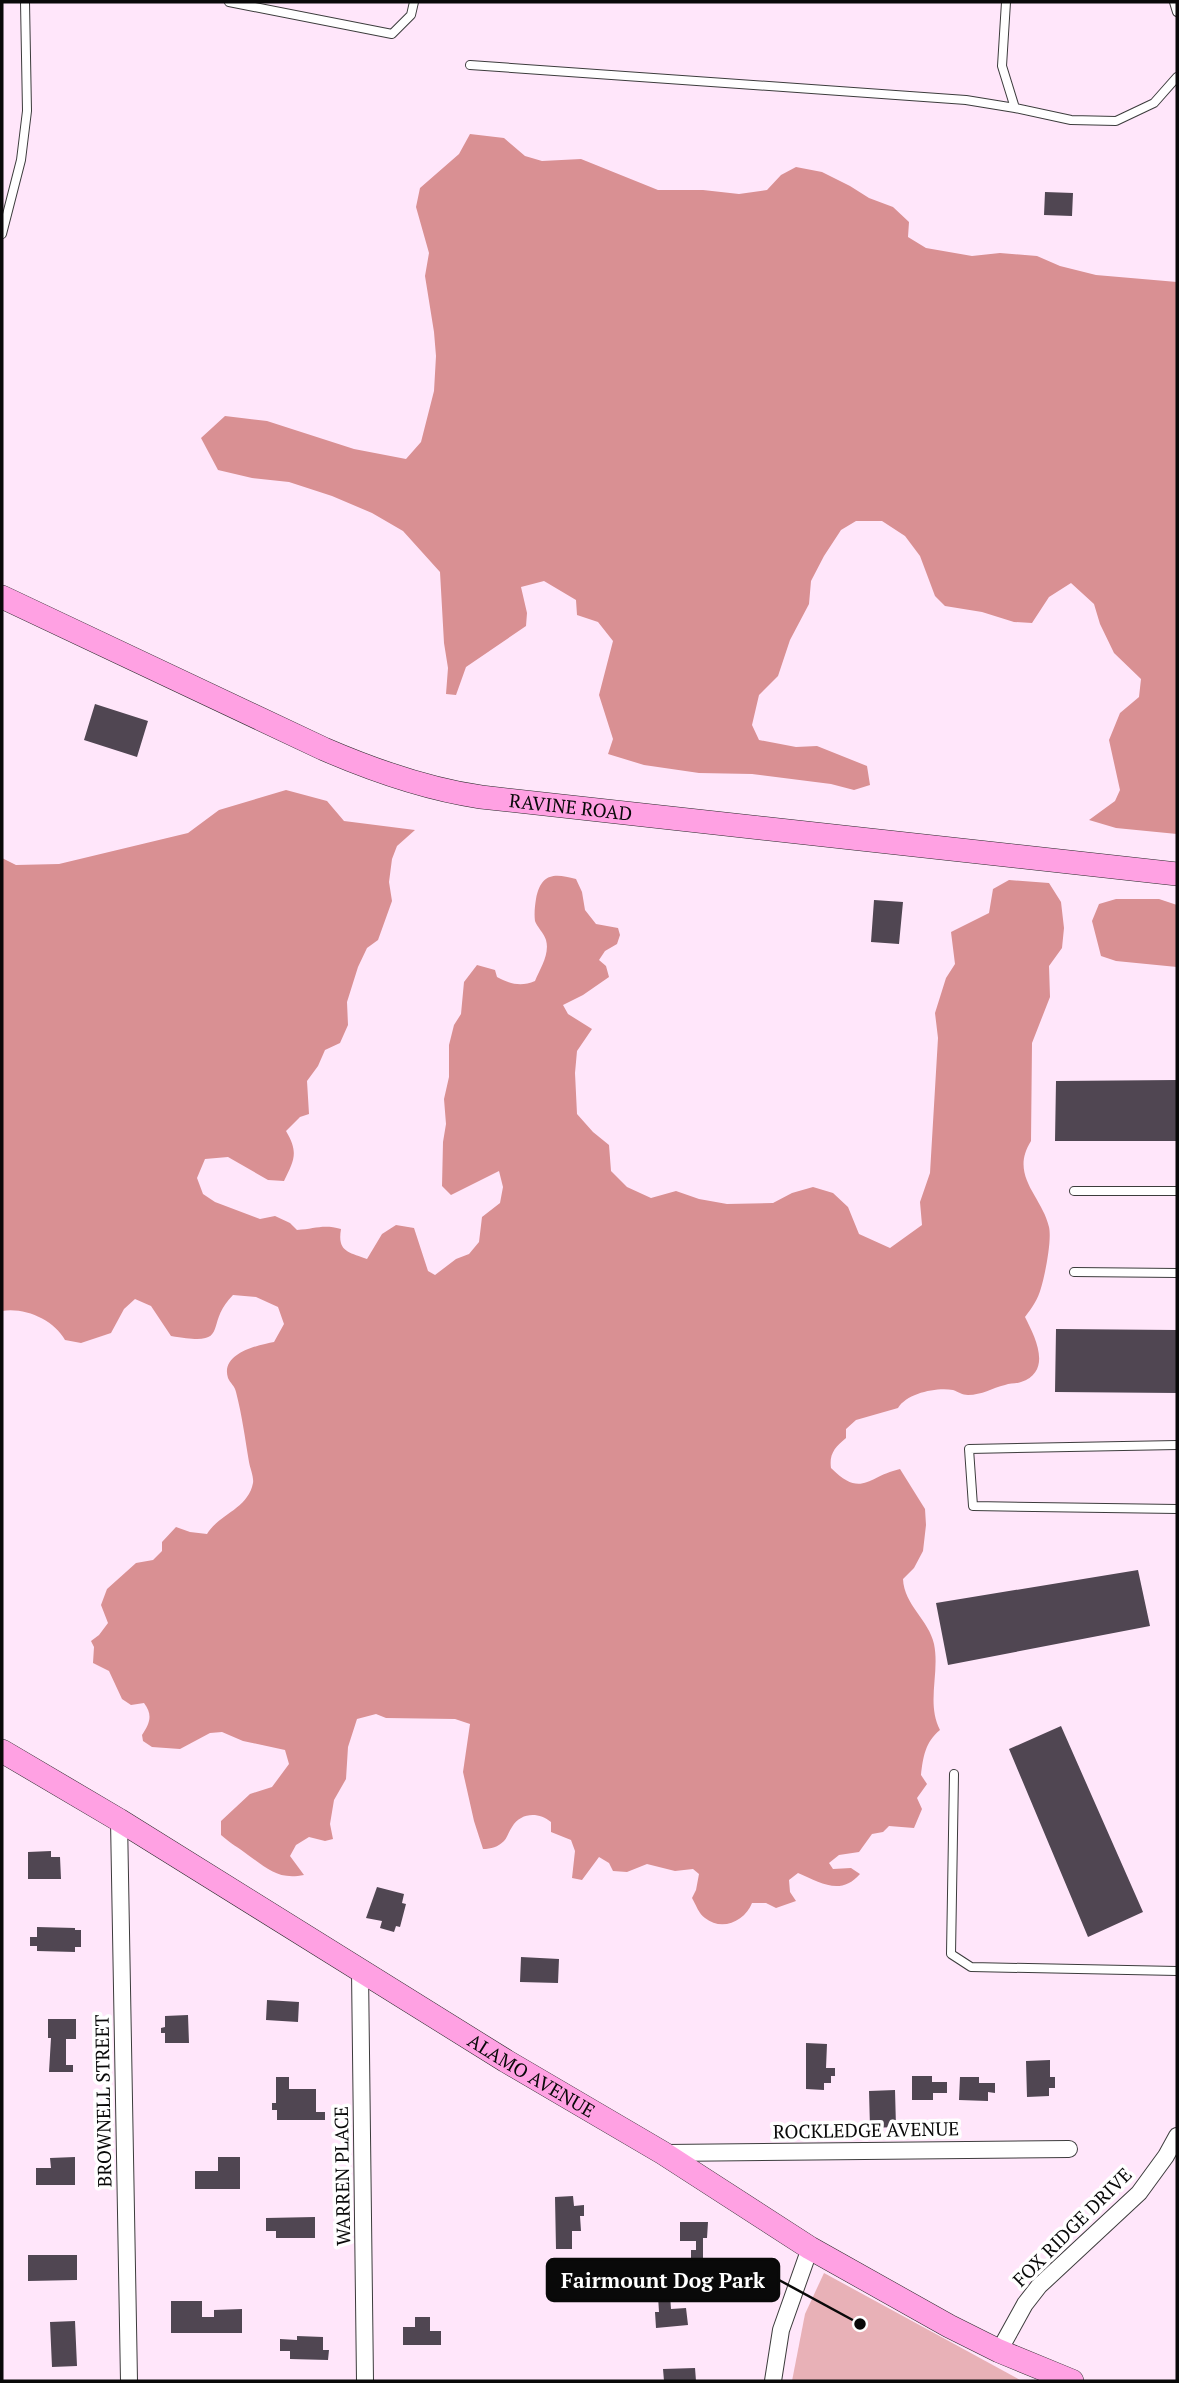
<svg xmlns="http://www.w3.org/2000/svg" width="1179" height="2383" font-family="'PT Serif',serif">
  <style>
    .green { fill: #e8b1b7 }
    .forest { fill: #d99093 }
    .building { fill: #504652 }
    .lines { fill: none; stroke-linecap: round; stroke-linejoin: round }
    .lane-casing { stroke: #3c3c3c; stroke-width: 10 }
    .street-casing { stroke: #3c3c3c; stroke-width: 18 }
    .secondary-casing { stroke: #2b2b2b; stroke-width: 24 }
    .lane { stroke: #fff; stroke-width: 8 }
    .street { stroke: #fff; stroke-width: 16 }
    .secondary { stroke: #ffa1e3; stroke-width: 23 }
    .labels { text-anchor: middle; stroke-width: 7; stroke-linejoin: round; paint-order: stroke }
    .street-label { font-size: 19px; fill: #090909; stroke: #fff }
    .leader { fill: none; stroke: #090909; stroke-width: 2.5 }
    .callout-dot { fill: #090909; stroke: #fff; stroke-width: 2.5 }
    .callout { fill: #090909; stroke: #090909; stroke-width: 2.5 }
    .callout-label { font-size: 21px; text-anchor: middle; font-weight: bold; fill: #fff }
  </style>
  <rect width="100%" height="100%" fill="#ffe6fa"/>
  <path class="green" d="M824,2273L1022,2381H792L805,2314Z"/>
  <path class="forest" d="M470,134L504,138L525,156L542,161L581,159L658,190H703L739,194L767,190L781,175L796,167L822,172L850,186L869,198L893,207L909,222L908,237L926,248L972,256L1000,253L1037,256L1060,266L1096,275L1177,282V834L1116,828L1089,820L1115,801L1120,790L1109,740L1120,713L1139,697L1141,679L1114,653L1100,624L1094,604L1071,583L1049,597L1032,623L1014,622L982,612L945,606L935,596L920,556L905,536L882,521H856L841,530L824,556L811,581L809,604L790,640L778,676L759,695L752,725L759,740L796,747L817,746L867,766L870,785L854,790L831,784L752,774L699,773L644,765L608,754L613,739L599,695L613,641L598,622L577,615L576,600L544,581L521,587L527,613L526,626L466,667L456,695L446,694L448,668L444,643L440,572L403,531L372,513L332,496L289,482L252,478L218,470L201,438L225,416L267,421L354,449L406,459L421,442L434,391L436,356L434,332L425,276L429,253L416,207L420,188L459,154Z
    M286,790L327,801L344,821L415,830L397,846L392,859L389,882L392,901L378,940L367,948L358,967L347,1002L348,1025L340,1043L325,1050L318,1066L307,1081L309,1114L300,1117L286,1131C299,1153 294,1160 284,1181L268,1180L228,1157L205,1159L197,1178L203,1194L215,1202L260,1219L275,1216L290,1223L297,1230C315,1229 323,1224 341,1229C337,1252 349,1252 367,1259L382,1234L396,1225L414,1228L428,1271L435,1275L456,1259L469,1254L479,1242L482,1217L500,1203L503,1187L499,1171L451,1195L442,1186L443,1142L446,1124L444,1099L449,1077V1045L454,1025L461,1014L464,982L477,965L495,970L497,977C510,984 521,987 535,981C540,969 550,954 546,940C544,933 537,927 535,921C534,914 535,905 536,899C541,873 554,873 576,879L582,892L585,910L596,924L618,928L620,935L617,944L605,951L599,960L606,966L609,977L583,995L563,1005L568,1014L592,1029L577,1051L575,1073L577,1114L593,1132L609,1145L611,1171L627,1187L651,1198L676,1191L699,1199L727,1204L773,1203L792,1193L813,1187L833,1193L848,1207L859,1234L890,1248L922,1225L920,1202L930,1173L938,1038L935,1013L946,978L955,964L951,932L989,913L993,889L1009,880L1049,883L1061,902L1064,928L1062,948L1049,966L1050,997L1032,1043L1031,1141C1009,1176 1042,1196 1049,1227C1052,1240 1045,1275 1041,1288C1038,1299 1032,1308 1025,1317C1035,1337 1053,1371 1021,1382C1016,1384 1010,1383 1005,1385C992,1388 982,1395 968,1395C962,1395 959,1392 953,1390C937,1387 907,1393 898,1408L856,1420L846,1429V1438C835,1447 829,1454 831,1468C862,1499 868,1476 900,1469L925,1509L926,1525L923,1551L914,1568L903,1579C904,1605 929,1620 934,1644C940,1673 926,1703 940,1730C925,1742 923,1758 921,1775L927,1784L917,1798L922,1809L914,1828L889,1826L883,1832L872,1834L859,1852L839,1855L829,1863L833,1869L851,1868L860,1874C841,1896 821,1883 798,1873L789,1880L790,1892L796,1901L776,1908L766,1903H752C745,1921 722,1932 705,1918C699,1914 696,1905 692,1898L696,1890L699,1874L693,1869L675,1871L647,1864L627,1872L613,1871L609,1863L599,1857L582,1880L572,1878L575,1851L571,1840L551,1832V1822C539,1812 521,1812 512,1827C509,1831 507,1838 504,1841C498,1847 491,1849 483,1849L474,1821L463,1772L470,1724L455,1719L386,1718L376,1714L357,1719L348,1747L346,1779L334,1800L330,1824L333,1839L325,1841L309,1837L296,1845L290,1856L304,1875C278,1880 268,1869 248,1855C238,1847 231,1844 221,1835V1821L250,1794L272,1787L289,1764L285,1750L243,1741L222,1732L210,1733L180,1749L152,1747L143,1741L142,1735C150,1723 153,1715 144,1703L131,1705L122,1699L109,1671L93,1663L94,1647L91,1641L99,1635L108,1623L101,1605L107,1589L136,1563L153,1560L162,1551V1542L176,1527L190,1532L207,1534C219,1514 248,1509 253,1483C254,1477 250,1468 249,1462C245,1438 242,1415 236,1392C235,1386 230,1383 228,1378C220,1353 259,1345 274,1342L284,1324L278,1307L256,1297L233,1295C202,1326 234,1347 171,1336L151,1306L135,1299L124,1309L111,1333L81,1343L65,1340C54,1320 25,1307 2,1311V858L16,865L59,864L188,833L219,810Z
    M1116,899H1159L1177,905V967L1116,961L1101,956L1092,921L1099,904Z"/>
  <path class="building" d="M1045,192L1073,193L1072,216L1044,215Z
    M95,704L148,721L137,757L84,740Z
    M874,900L903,902L899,944L871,942Z
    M1177,1080V1141H1055L1056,1081Z
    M1056,1329L1177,1330V1393L1055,1392Z
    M1138,1570L1150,1626L948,1665L936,1603Z
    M1061,1726L1143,1912L1088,1937L1009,1749Z
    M51,1851V1857H60L61,1879H28V1852Z
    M377,1887L404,1894L402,1903L406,1904L400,1927L396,1926L394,1932L380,1928L382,1921L366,1918Z
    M37,1927L75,1928V1930H81V1947H75V1952L37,1951V1946H30V1937H37Z
    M521,1957L559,1959L558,1983L520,1982Z
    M267,2000L299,2002L298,2022L266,2020Z
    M188,2015L189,2043H165V2033H161V2028L165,2027V2016Z
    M48,2019H76V2039H66V2065H73V2072H49L51,2038H48Z
    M806,2043L827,2044L826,2068H835V2076H831V2083H824V2090L806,2089Z
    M1050,2060V2077H1055V2088H1049V2096L1027,2097L1026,2061Z
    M912,2076H932V2082H947V2093H933V2100H912Z
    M276,2077H289V2089H316V2112H325V2120H277V2110H272V2103H276Z
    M960,2077H979V2083H995V2093L988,2092V2101L959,2100Z
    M895,2090L896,2127L870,2128L869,2091Z
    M75,2157V2185H36V2168H51L50,2158Z
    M218,2157H240V2189H195V2171H218Z
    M573,2196L574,2206L584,2205V2216H580L581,2231H572V2249H556L555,2197Z
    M315,2217V2238H276V2231H266V2218Z
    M680,2222H708L707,2238H703V2272H691V2250H696V2241H680Z
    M28,2255H77V2280L28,2281Z
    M670,2295L671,2309L686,2308L688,2325L656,2328L655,2312H659L658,2296Z
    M171,2301H202V2317H214V2310L242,2309V2333H171Z
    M415,2317H430V2331H441V2345H403V2327H415Z
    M75,2321L77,2366L52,2367L50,2322Z
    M297,2336L323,2337V2350H329L328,2360L290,2359V2351H280V2339L297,2340Z
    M695,2368L696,2381H664L663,2369Z"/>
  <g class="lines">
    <defs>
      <path id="lane" d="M229,2L392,34L411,15L414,2
        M1006,2L1002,66L1015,108L1071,120L1116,121L1154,103L1177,77
        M1174,2L1177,12
        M470,65L966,100L1015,108
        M2,234L21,160L27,111L25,2
        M1074,1191H1177
        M1074,1272L1177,1273
        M1177,1445L969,1449L973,1506L1177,1509
        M954,1774L951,1954L971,1967L1177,1971"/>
      <path id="street" d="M119,1820L129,2381
        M360,1971L365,2381
        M665,2153L1069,2149
        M999,2351L1025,2304L1039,2286L1139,2193L1166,2156L1177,2136
        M773,2381L781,2330L810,2248"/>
      <g id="secondary">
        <path id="s1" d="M2,597L324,749C375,771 426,789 481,797L1177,874"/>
        <path id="s2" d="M2,1751L119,1820L506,2061L663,2153L810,2248L949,2326L999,2351L1072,2381"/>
      </g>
    </defs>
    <use href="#lane" class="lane-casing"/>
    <use href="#street" class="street-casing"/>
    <use href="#secondary" class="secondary-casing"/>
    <use href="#lane" class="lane"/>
    <use href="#street" class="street"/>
    <use href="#secondary" class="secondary"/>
  </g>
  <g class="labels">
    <g class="street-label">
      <text dy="7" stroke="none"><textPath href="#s1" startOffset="611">RAVINE ROAD</textPath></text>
      <text dy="7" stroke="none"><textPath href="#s2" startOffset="621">ALAMO AVENUE</textPath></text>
      <text transform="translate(103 2101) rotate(-91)" y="7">BROWNELL STREET</text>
      <text transform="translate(866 2130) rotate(-1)" y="7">ROCKLEDGE AVENUE</text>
      <text transform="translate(342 2176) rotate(-91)" y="7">WARREN PLACE</text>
      <text transform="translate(1072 2227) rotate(-45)" y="7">FOX RIDGE DRIVE</text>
    </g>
  </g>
  <path class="leader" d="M860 2324L779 2280"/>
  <circle class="callout-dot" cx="860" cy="2324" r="7"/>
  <rect class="callout" x="547" y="2259" width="232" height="42" rx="7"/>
  <g class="callout-label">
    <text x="663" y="2288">Fairmount Dog Park</text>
  </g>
  <rect width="1179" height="2383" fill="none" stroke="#090909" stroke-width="7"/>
</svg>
